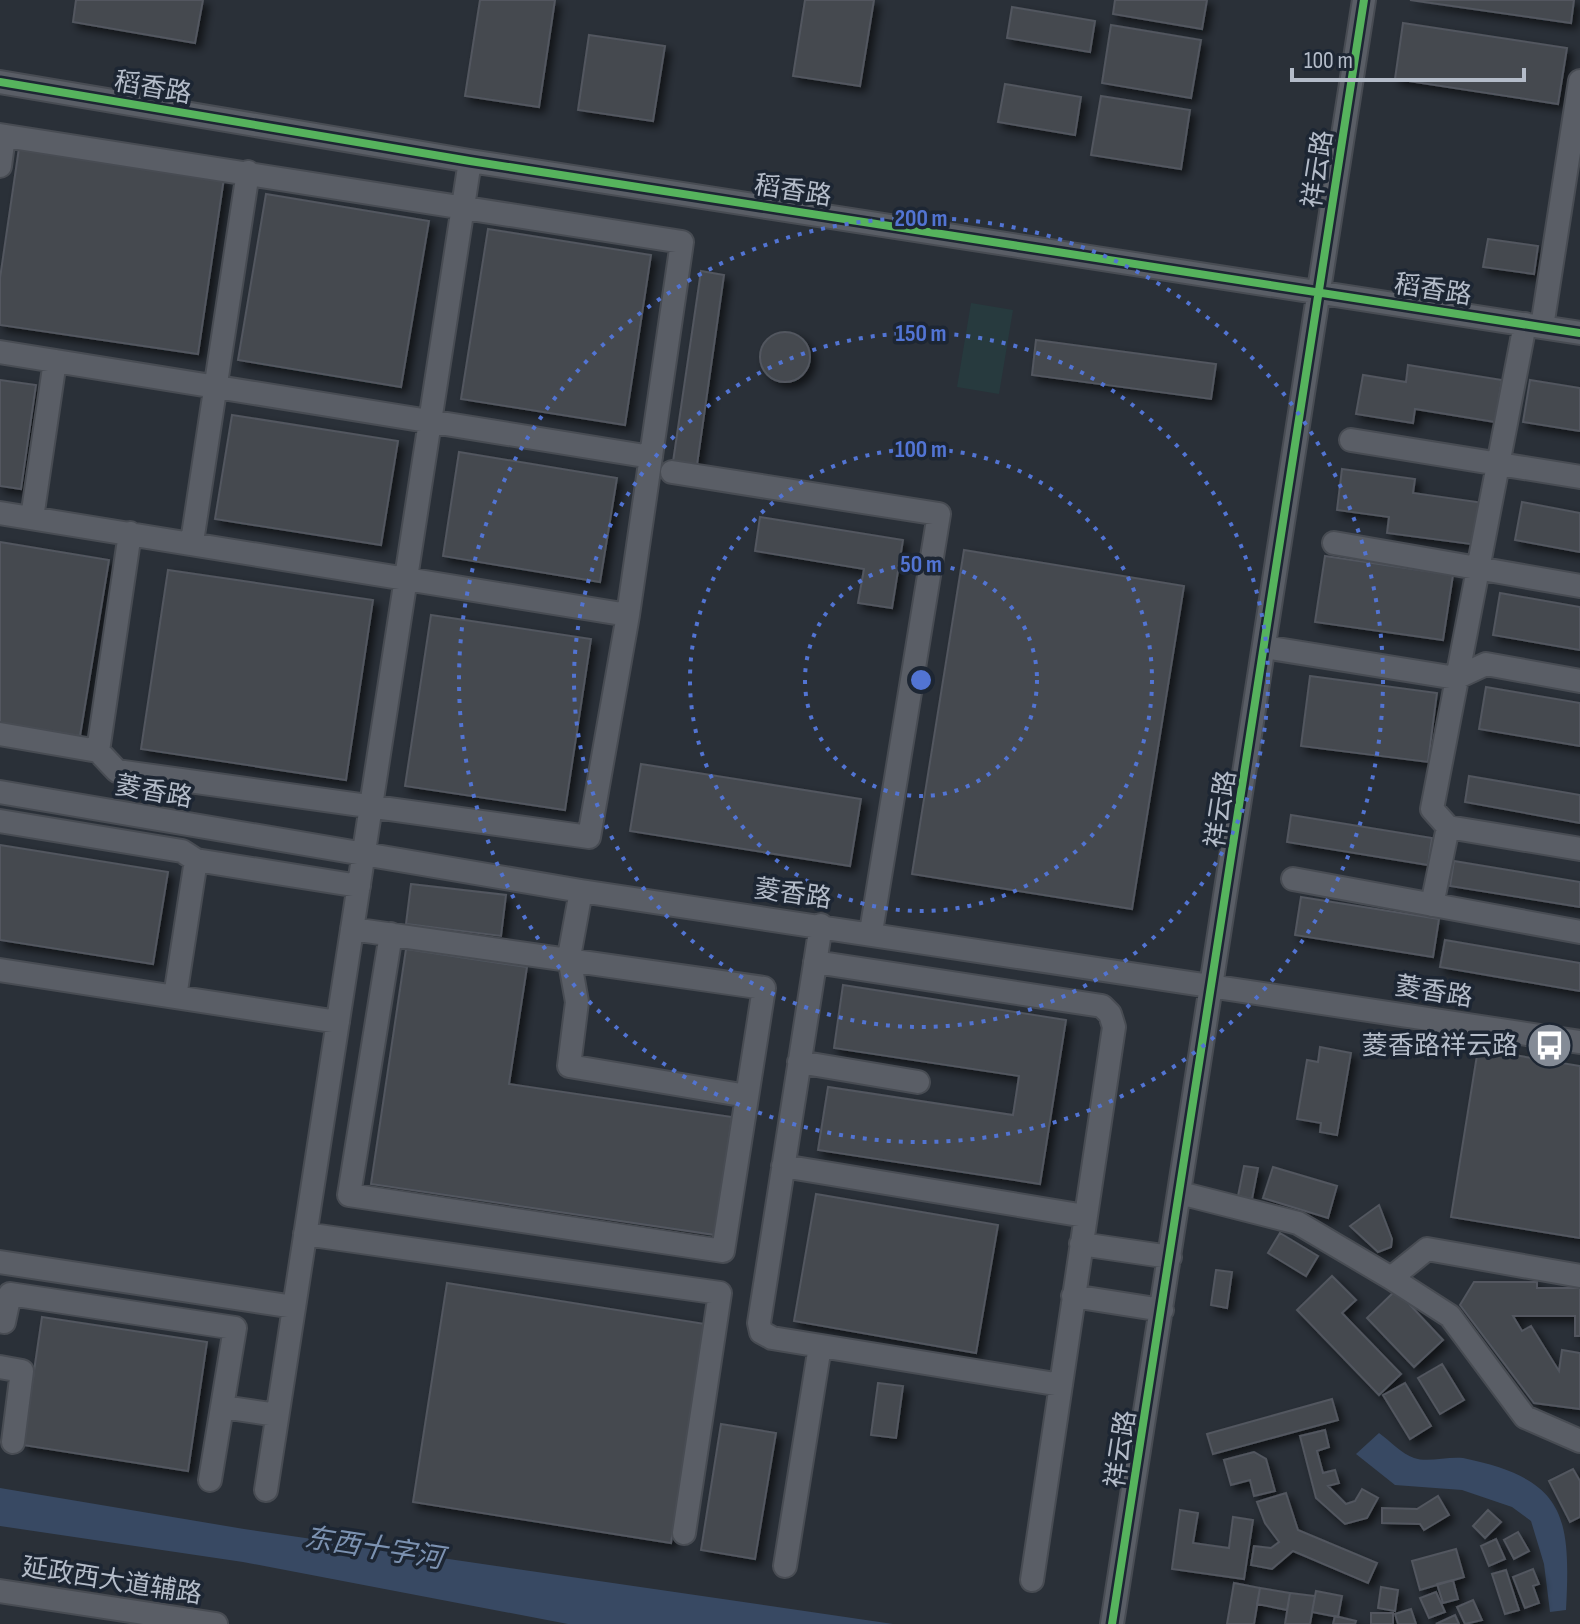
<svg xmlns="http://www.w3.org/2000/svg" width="1580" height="1624" font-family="'Sofia Sans Condensed','Noto Sans SC',sans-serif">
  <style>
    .green { fill: #273a3e }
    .water { fill: #384963 }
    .building { fill: #444950; stroke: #52575f; stroke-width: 2; filter: url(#shadow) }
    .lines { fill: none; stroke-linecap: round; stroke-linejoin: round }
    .minor-casing { stroke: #484c53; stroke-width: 26 }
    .minor { stroke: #5a5e66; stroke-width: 22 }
    .cycleway-casing { stroke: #1d2633; stroke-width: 13 }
    .cycleway { stroke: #56b35d; stroke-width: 8 }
    .ring { fill: none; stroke: #5274d3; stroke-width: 4; stroke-dasharray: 4 8 }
    .labels { text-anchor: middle; stroke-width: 7; stroke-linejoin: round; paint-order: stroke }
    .street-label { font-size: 26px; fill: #b4bcc9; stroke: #1d2633 }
    .poi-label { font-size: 26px; fill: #b4bcc9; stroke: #1d2633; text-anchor: end }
    .water-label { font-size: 28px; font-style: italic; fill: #7c92b1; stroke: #1d2633 }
    .centre { fill: #5274d3; stroke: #1d2633; stroke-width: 4 }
    .ring-label { font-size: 24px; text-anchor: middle; font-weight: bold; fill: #5274d3; stroke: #1d2633; stroke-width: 7; stroke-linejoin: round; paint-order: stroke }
  </style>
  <defs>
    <filter id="shadow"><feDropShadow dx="5" dy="5" stdDeviation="4" flood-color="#0009"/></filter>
  </defs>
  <rect width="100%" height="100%" fill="#2a3038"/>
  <path class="green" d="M971,303L1013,310L999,394L957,387Z"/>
  <path class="water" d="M1379,1433C1389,1440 1402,1454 1414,1458C1428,1463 1448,1456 1463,1458C1565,1479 1571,1515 1566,1610L1550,1612L1544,1564L1531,1521L1512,1507L1462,1490L1395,1485L1356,1454Z
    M0,1488L244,1529L893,1624H568L243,1562L0,1526Z"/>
  <path class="building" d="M76,0H203L195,43L73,22Z
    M480,0H555L539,107L465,96Z
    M805,0H874L860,86L793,76Z
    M1115,0H1207L1202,29L1113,14Z
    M1410,0H1574L1571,23Z
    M1012,7L1095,21L1090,52L1007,38Z
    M1403,23L1567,48L1558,104L1395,79Z
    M1111,25L1201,40L1191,98L1102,83Z
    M589,35L665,46L653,121L578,110Z
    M1005,84L1081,97L1075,135L998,122Z
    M1101,96L1190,110L1181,169L1091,155Z
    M19,148L224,178L198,354L0,325V278Z
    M266,194L429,221L401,387L238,360Z
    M488,229L651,255L625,425L461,399Z
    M1488,239L1538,246L1534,274L1483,267Z
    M701,271L724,275L697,465L673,462Z
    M760 357a25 25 0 1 1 50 0a25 25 0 1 1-50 0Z
    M1036,340L1216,364L1211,399L1032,375Z
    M1408,365L1502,380L1495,422L1415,409L1413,423L1356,414L1363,375L1406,382Z
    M0,380L36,385L21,489L0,486Z
    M1530,380L1580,388V431L1523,422Z
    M232,415L398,441L381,545L215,519Z
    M459,452L617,478L600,582L443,556Z
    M1342,469L1415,479L1413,493L1484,503L1478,545L1387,533L1389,517L1337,510Z
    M1522,502L1580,513V552L1515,540Z
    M760,517L903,540L892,608L858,603L864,569L755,551Z
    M0,542L109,560L80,736L0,723Z
    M964,550L1184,586L1132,909L912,874Z
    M1325,556L1453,575L1443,640L1315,622Z
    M168,570L373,600L346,780L141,749Z
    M1500,593L1580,607V650L1493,635Z
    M431,615L591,639L565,810L405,786Z
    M1310,676L1437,693L1428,762L1301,746Z
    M1486,687L1580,703V746L1479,729Z
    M641,764L861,799L850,866L630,831Z
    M1469,776L1580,795V823L1465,802Z
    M1291,815L1432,838L1428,865L1287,842Z
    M0,845L168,872L153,964L0,940Z
    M1454,861L1580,882V907L1450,886Z
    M411,884L506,895L501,936L406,924Z
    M1301,897L1439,919L1433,957L1295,935Z
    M1445,940L1580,963V991L1440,967Z
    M406,949L527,967L509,1084L732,1117L715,1235L371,1184Z
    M843,985L1066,1020L1040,1184L818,1150L828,1087L1013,1115L1019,1076L834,1048Z
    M1320,1047L1351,1053L1337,1135L1320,1132L1321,1123L1297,1119L1307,1060L1318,1062Z
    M1478,1049L1580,1066V1238L1451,1217Z
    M1244,1166L1258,1168L1252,1199L1238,1196Z
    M1273,1167L1337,1186L1328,1218L1263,1198Z
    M816,1194L998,1225L976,1353L794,1321Z
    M1379,1205L1392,1239L1391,1247L1378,1252L1350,1226Z
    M1280,1233L1318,1256L1306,1276L1268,1253Z
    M1216,1270L1232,1272L1227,1308L1211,1305Z
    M1332,1276L1356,1300L1342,1313L1401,1374L1379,1395L1297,1310Z
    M1474,1282H1537V1288H1580V1336H1575V1316H1513L1522,1331L1531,1326L1559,1371L1562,1350L1580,1353V1409L1534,1403L1460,1305Z
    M447,1283L705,1324L671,1543L413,1502Z
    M1396,1290L1443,1340L1414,1367L1367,1318Z
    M42,1317L207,1342L188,1471L23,1445Z
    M1442,1364L1464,1400L1440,1414L1418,1378Z
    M878,1383L903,1386L896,1438L871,1435Z
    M1405,1383L1431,1426L1410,1439L1383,1395Z
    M1332,1399L1338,1420L1213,1454L1207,1434Z
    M721,1424L776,1433L755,1559L701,1550Z
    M1325,1430L1329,1447L1317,1451L1323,1473L1335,1470L1339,1483L1328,1486L1346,1504L1355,1501L1362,1489L1378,1498L1367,1518L1345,1524L1316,1498L1300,1436Z
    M1254,1452L1266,1459L1275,1491L1254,1496L1250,1480L1231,1485L1224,1460Z
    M1573,1469L1580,1481V1517L1570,1522L1549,1481Z
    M1286,1493L1298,1530L1377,1563L1368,1583L1293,1551L1272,1569L1251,1565L1254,1546L1271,1548L1279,1542L1265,1523L1257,1502Z
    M1438,1496L1449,1515L1424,1530L1420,1524L1382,1523V1508L1417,1509Z
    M1180,1510L1198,1513L1193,1543L1229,1548L1233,1517L1253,1520L1244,1579L1172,1569Z
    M1488,1510L1501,1522L1485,1538L1473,1526Z
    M1518,1532L1529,1551L1514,1559L1504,1540Z
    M1496,1539L1505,1559L1489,1566L1481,1546Z
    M1456,1549L1464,1577L1420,1590L1412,1561Z
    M1533,1569L1539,1584L1533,1586L1539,1603L1525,1608L1513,1577Z
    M1506,1570L1519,1610L1505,1614L1492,1574Z
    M1453,1580L1458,1599L1443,1603L1437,1584Z
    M1234,1583L1260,1588L1254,1624H1227Z
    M1381,1587L1398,1590L1395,1611L1378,1608Z
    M1260,1588L1290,1593L1287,1610L1257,1604Z
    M1316,1591L1342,1596L1338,1617L1312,1612Z
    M1436,1592L1445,1612L1429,1618L1420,1598Z
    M1290,1593L1315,1596L1310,1624H1285Z
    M1473,1600L1482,1620L1465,1624L1457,1607Z
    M1411,1609L1416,1624H1398L1395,1614Z
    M1371,1613H1393V1624H1371Z
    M1455,1615L1459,1624H1436Z
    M1335,1616L1356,1621L1355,1624H1333Z"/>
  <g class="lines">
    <defs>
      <path id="minor" d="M0,82L470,161L1580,333
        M0,135L682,242L628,615L589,837L117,771L98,751
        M0,166L4,136
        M1525,324L1432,809L1448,827L1580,849
        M1542,327L1580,81
        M0,352L651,457
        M1351,440L1580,477
        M672,472L939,514L871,932
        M0,513L628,615
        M32,518L55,361
        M192,542L248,172
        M1334,543L1580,586
        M1264,647L1456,678L1486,664L1580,681
        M0,734L98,751L130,533
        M0,792L581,891L1580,1042
        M0,821L182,851L196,860
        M1293,879L1580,932
        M581,891L569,957L577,1002L569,1066L747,1096
        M1432,905L1448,827
        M821,925L759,1323L761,1332L772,1338L1061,1385
        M352,929L764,988L723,1251L349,1195L391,934
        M815,962L1102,1006L1110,1014L1114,1027L1032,1580
        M0,970L338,1022
        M175,997L196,860L359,886
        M799,1062L918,1082
        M783,1166L1085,1216
        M1180,1193L1298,1223L1391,1278L1450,1316L1525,1417L1580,1441
        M305,1234L720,1293L684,1533
        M1081,1244L1170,1257
        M0,1262L294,1307
        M1391,1278L1427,1249L1580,1276
        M1073,1296L1162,1310
        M0,1321L4,1322L10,1294L235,1328L210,1480
        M0,1367L22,1371L13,1442
        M223,1407L277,1415
        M266,1490L470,161
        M785,1566L820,1346
        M0,1591L216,1624
        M1112,1624L1364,0"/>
    </defs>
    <use href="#minor" class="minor-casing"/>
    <use href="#minor" class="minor"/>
    <defs>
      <path id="cycleway" d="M0,82L470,161L1580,333
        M1112,1624L1364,0"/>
    </defs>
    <use href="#cycleway" class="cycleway-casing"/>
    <use href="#cycleway" class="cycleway"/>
  </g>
  <g class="ring">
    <circle cx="921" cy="680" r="116"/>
    <circle cx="921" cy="680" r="231"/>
    <circle cx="921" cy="680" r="347"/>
    <circle cx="921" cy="680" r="462"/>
  </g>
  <defs>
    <symbol id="bus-disc" viewBox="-11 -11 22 22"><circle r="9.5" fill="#848b96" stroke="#1d2633"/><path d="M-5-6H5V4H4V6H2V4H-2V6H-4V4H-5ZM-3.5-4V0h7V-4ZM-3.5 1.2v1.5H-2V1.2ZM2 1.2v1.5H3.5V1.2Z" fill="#fff"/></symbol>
  </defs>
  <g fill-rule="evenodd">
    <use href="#bus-disc" x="1524" y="1020" width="51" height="51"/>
  </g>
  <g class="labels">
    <g class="street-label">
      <text transform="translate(153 87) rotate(10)" y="9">稻香路</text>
      <text transform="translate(1317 169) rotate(-81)" y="9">祥云路</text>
      <text transform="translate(793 190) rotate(9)" y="9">稻香路</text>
      <text transform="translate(1433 289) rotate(9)" y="9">稻香路</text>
      <text transform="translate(154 791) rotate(10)" y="9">菱香路</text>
      <text transform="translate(1220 809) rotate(-81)" y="9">祥云路</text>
      <text transform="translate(793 893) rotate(8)" y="9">菱香路</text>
      <text transform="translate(1434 991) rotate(9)" y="9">菱香路</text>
      <text transform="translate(1120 1449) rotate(-81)" y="9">祥云路</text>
      <text transform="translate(112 1580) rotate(9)" y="9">延政西大道辅路</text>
    </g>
    <g class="poi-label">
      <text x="1518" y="1054">菱香路祥云路</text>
    </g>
    <g class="water-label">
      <text transform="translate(374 1547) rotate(9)" y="10">东西十字河</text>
    </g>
  </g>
  <circle cx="921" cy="680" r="12" class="centre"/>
  <g class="ring-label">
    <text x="921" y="226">200 m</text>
    <text x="921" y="341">150 m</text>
    <text x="921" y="457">100 m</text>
    <text x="921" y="572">50 m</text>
  </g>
  <path d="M1292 68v12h232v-12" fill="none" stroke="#b4bcc9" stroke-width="4"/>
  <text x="1304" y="68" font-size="24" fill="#b4bcc9" stroke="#1d2633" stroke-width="6" paint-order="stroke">100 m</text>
</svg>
